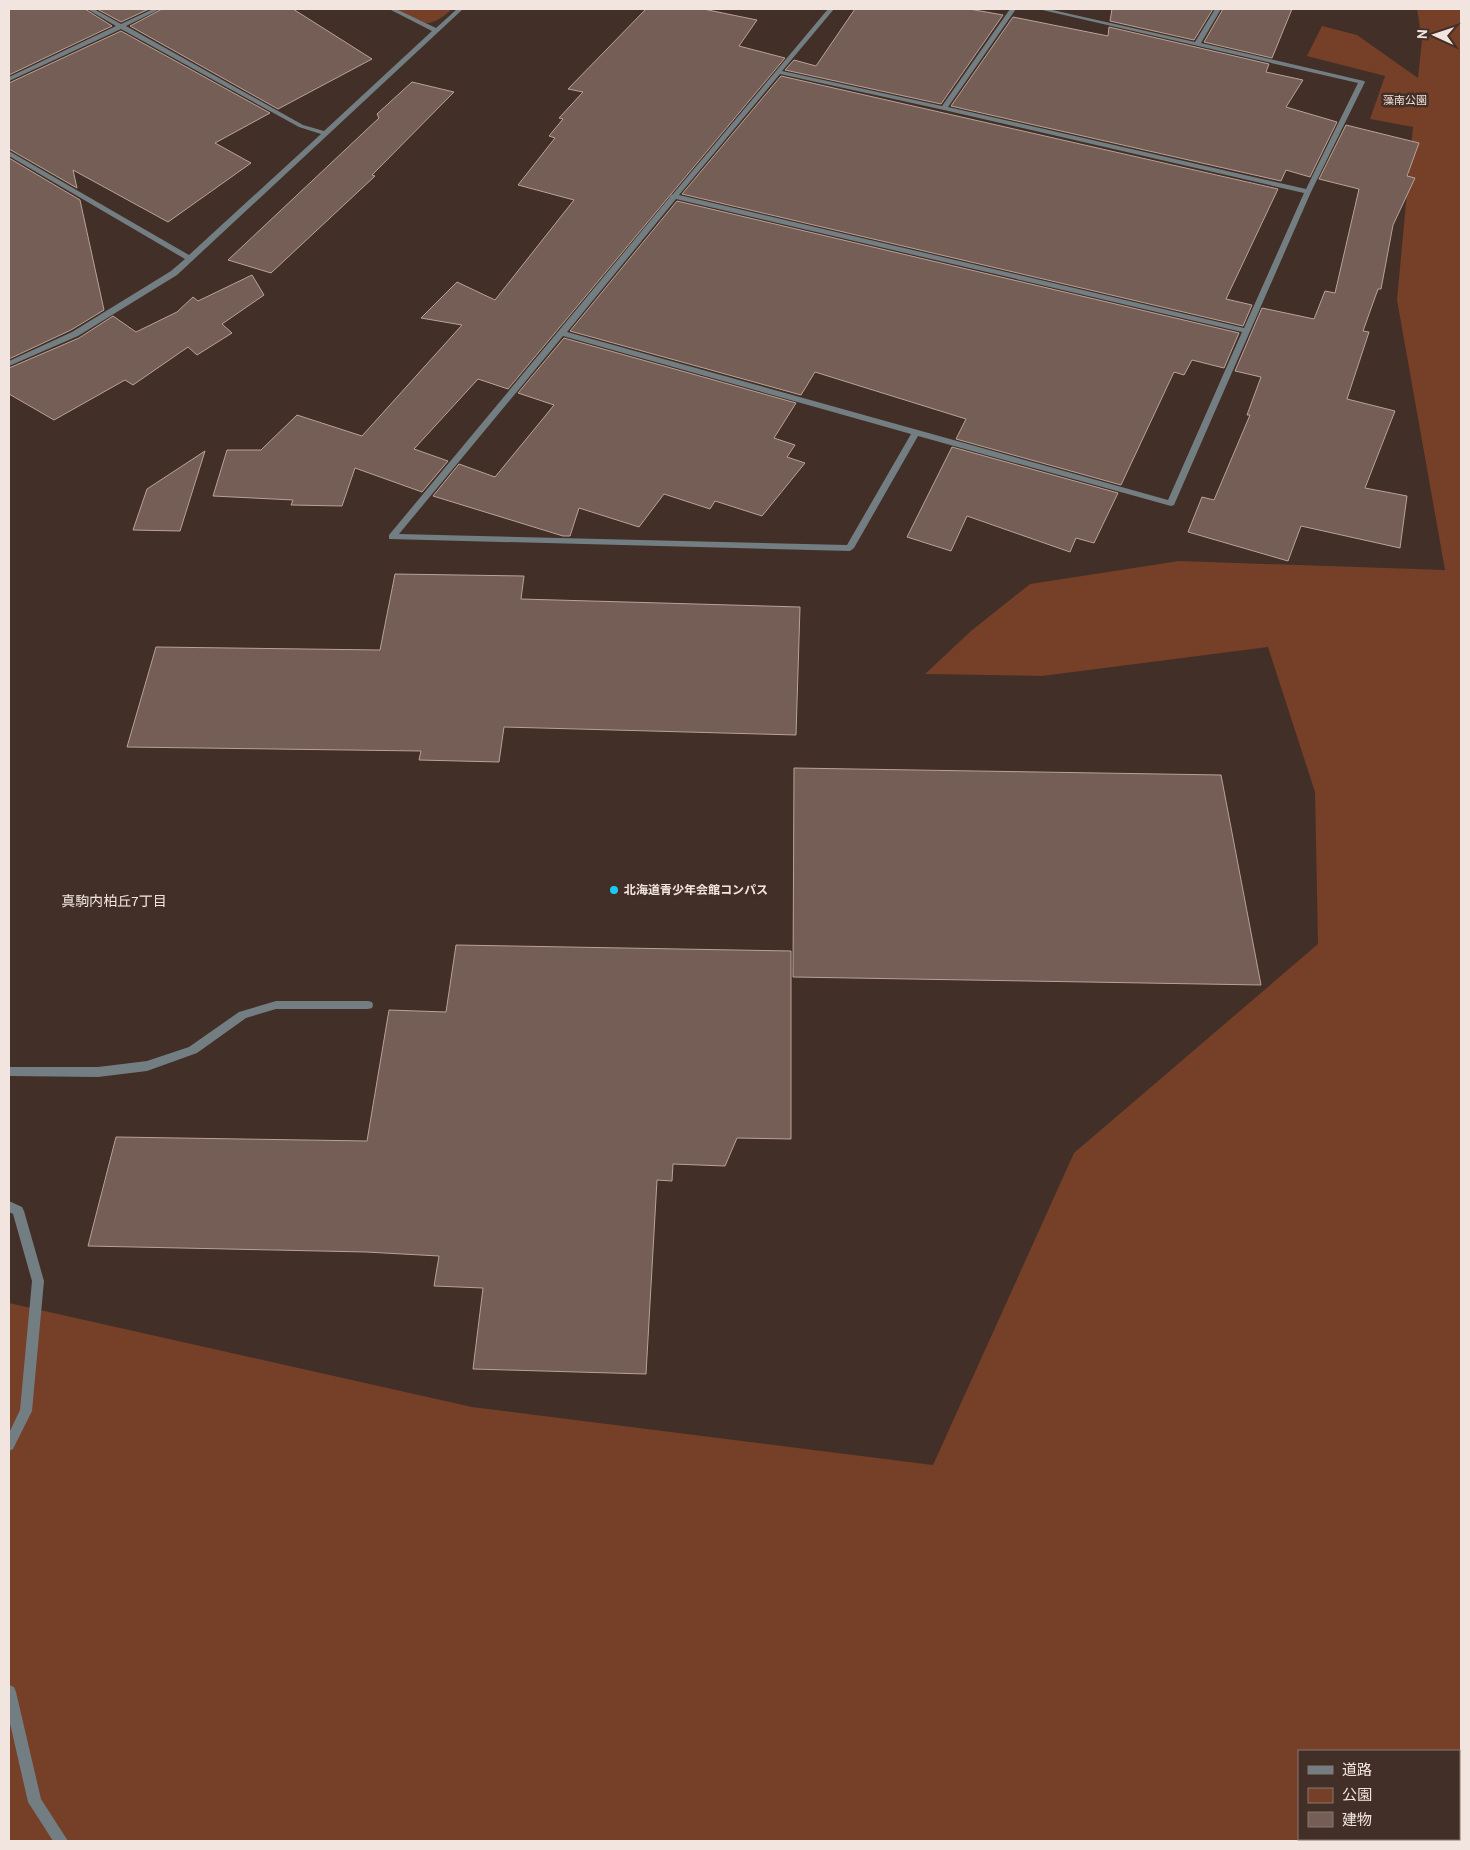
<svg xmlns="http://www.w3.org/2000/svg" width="1470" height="1850" font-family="Overpass,'Noto Sans JP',sans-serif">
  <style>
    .green { fill: #753f28; fill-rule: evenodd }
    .building { fill: #745e55; stroke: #baa298 }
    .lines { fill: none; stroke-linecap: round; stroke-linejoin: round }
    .service { fill: #737e82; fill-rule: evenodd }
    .minor { fill: #737e82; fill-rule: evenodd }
    .poi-dot { fill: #19cafc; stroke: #422f27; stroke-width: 2 }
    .labels { text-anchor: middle; stroke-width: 5; stroke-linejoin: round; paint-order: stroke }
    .far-park-label { font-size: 11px; fill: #f3dfd6; stroke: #422f27 }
    .poi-label { font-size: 12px; font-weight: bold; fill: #f2e5e0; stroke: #422f27; text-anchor: start }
    .neighbourhood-label { font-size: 14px; fill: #f2e5e0; stroke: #422f27 }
  </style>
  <rect width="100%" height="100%" fill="#422f27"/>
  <path class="green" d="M392,9H452C427,32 419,23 392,9Z
    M1417,9H1461V1841H9V1303L472,1407L933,1465L1074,1153L1318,944L1315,792L1268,647L1042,676L925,674L971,631L1030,584L1179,561L1445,570L1397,300L1413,127L1370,119L1385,76L1307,56L1322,26L1357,35L1418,78L1422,40ZM1299,1751H1459V1839H1299Z"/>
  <path class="building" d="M9,9H85L112,26L9,75Z
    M97,9H149L121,22Z
    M162,9H293L372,59L278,109L130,26Z
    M646,9H703L757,20L739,46L785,58L508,389L478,379L414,449L448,461L422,492L355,468L342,506L291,505L293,500L213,496L227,450H261L297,415L362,436L462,325L421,318L457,282L495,300L574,200L518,185L555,138L549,136L563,119L559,118L583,92L568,89Z
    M855,9H969L1003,15L941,104L785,70L794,60L816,66Z
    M1112,9H1213L1194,40L1110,21Z
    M1223,9H1292L1272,58L1204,42Z
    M1013,17L1108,36L1109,27L1269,64L1266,72L1303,80L1286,107L1337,122L1310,177L1286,170L1281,181L951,106Z
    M121,31L270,113L215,143L251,163L168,222L73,170L77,188L9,149V83Z
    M781,76L1278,189L1226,299L1252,305L1243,326L682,194Z
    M412,82L454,92L372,175L375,176L271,273L228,260L379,118L377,114Z
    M1346,125L1419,143L1407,176L1415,178L1393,225L1381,289H1378L1363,331L1369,332L1347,399L1395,411L1365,488L1407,496L1400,548L1301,526L1288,561L1188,532L1202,497L1214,500L1250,415H1247L1261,377L1235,371L1262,308L1314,319L1325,291L1335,293L1359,189L1319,179Z
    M9,158L80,200L104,310L71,330L9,359Z
    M677,201L1239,333L1224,368L1192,360L1184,375L1174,372L1121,485L956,439L966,419L815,372L801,395L570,331Z
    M252,275L264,295L222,324L232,333L197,355L188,347L133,385L125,380L54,420L9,394V368L79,338L113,316L136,332L177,312L193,297L198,301Z
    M564,338L796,403L774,438L795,445L787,457L805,463L762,516L715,501L710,509L664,494L639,527L579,508L570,536H563L433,496L459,464L495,477L546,415L554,405L518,393Z
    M952,447L1118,493L1094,543L1076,538L1070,552L967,516L951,551L907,537Z
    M205,451L180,531L133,530L147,489Z
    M395,574L524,576L521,599L800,607L796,735L504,727L499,762L419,760L421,751L127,747L156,647L380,650Z
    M794,768L1221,775L1261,985L793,977Z
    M456,945L791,951V1139L737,1138L725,1166L673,1164L672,1181L657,1180L646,1374L473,1369L483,1288L434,1286L439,1256L366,1252L88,1246L116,1137L367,1141L389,1010L446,1012Z"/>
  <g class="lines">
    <path class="service" d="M9,1201L22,1207L24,1211L44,1281L32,1411L13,1449L9,1451V1433L20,1410L32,1281L13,1214L9,1212Z
      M9,1685L14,1687L16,1692L41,1799L68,1841H53L28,1802L9,1719Z"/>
    <path class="minor" d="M87,9H94L121,24L153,9H160L126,26L303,125L324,131L432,31L389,9H396L436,28L457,9H463L177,275L78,336L9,366V361L72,332L171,271L185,259L9,156V151L189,255L321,134L299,127L121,29L9,81V77L116,26Z
      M828,9H834L782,71L942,106L1010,9H1016L948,107L1306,189L1358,83L1038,9H1048L1195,42L1215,9H1221L1201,43L1364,81L1365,82L1311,192L1174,505L1171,506L918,436L854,548L850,551L389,539V535L670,197L671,195L673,194ZM780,74L944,110L1304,193L1244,328L679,195ZM676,199L1242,332L1168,500L567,332ZM563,336L911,434L847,545L399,534Z
      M276,1001H368L372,1002L373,1005L372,1008L368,1009H276L246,1018L197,1053L147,1071L98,1077L9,1076V1067H98L147,1061L189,1047L239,1012Z"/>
  </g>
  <circle class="poi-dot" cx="614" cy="890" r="5"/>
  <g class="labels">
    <g class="far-park-label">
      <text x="1405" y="104">藻南公園</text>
    </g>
    <g class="poi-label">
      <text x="624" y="894">北海道青少年会館コンパス</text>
    </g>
    <g class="neighbourhood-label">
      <text x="114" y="906">真駒内柏丘7丁目</text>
    </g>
  </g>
  <rect width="1470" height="1850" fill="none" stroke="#f2e5e0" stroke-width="20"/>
  <rect x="1298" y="1750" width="162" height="90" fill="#422f27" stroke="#887871"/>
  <rect x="1308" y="1766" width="25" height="8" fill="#737e82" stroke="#887871"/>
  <text x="1342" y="1775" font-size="15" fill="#f2e5e0">道路</text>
  <rect x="1308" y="1788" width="25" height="15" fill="#753f28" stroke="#887871"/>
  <text x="1342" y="1800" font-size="15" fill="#f2e5e0">公園</text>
  <rect x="1308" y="1812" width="25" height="15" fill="#745e55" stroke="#887871"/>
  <text x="1342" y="1825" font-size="15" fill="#f2e5e0">建物</text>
  <g transform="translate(1435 35) rotate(273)" stroke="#422f27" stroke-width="4" paint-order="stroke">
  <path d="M0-4L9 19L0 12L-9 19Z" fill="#f2e5e0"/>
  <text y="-8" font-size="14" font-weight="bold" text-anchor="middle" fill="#f2e5e0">N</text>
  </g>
</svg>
